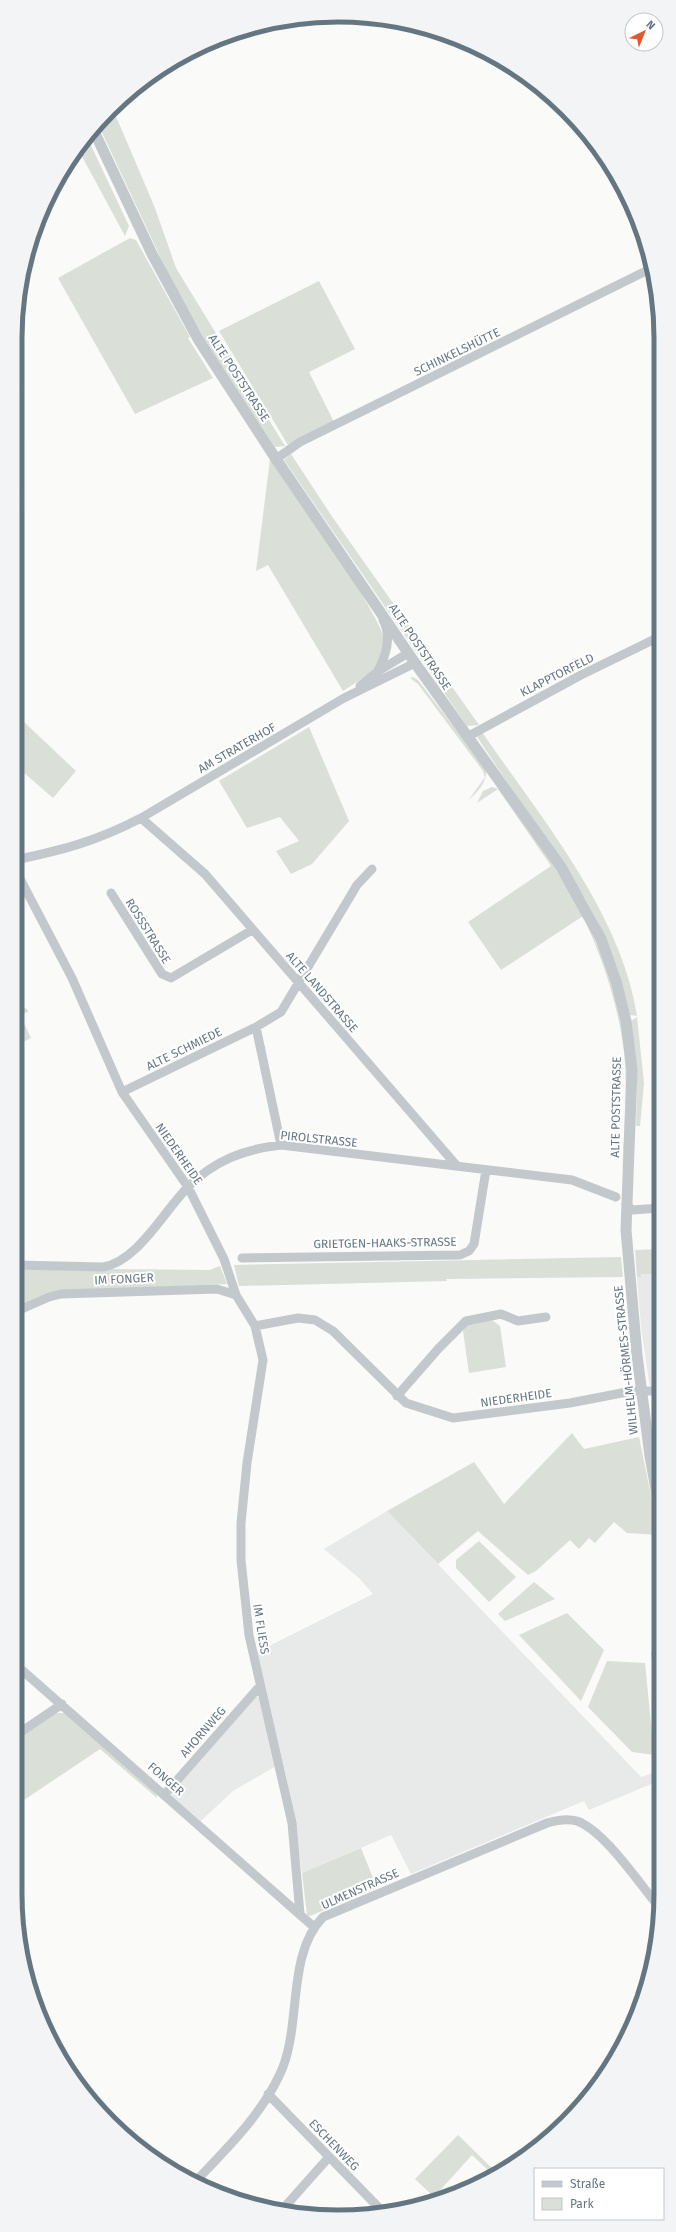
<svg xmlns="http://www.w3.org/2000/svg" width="676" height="2232" font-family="'Fira Sans',sans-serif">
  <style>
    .built { fill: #e8e9e9 }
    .green { fill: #dadfd7 }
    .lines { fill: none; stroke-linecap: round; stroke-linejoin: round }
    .minor { stroke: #c3c8cc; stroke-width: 9 }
    .tertiary { stroke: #c3c8cc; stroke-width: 11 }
    .labels { text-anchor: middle; stroke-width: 4; stroke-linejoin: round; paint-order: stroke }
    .street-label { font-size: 12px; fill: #657683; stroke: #fff }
    .rim { fill: none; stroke: #657683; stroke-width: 5 }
  </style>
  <rect width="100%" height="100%" fill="#fafaf8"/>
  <path class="built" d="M641,1274H660V1387L650,1389L641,1327L637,1277H641Z
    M387,1511L641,1777L661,1770V1780L589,1810L584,1801L411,1874L391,1835L302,1873L295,1822L287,1780L257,1652L373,1594L359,1578L324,1549Z
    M254,1696L259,1698L276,1766L233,1791L201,1821L172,1796V1789Z"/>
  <path class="green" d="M112,107L155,208L176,268L285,446L275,447L204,338L171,280L98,124Z
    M87,137L129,226L125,236L78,149Z
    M130,238L136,240L190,337L188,338L213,378L135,414L58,278Z
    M319,281L355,349L309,372L334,422L288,445L219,331Z
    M291,454L333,518L479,725L467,726L284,460Z
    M270,459C304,508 340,555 369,607C374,617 384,631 384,643C385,668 360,679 343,691L268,565L256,571Z
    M413,677L418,680L486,769C488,782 477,792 468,801L485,777L483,771L418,684L410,678Z
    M15,722H24L76,771L53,798L15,765Z
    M309,727L349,821L312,864L291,874L276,851L299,841L280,817L247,828L219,781Z
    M482,732C540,817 621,912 637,1016L630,1015L617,968L598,922L586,900L477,737Z
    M492,787L501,790C561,875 620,953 627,1062C629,1098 625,1135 622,1171C624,1132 628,1091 624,1052C618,1004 603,960 583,916L501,970L468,922L551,866L498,789L477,803L483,791Z
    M15,1004L27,1009L28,1012L15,1016Z
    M637,1017L644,1083L640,1126H636L637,1083L631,1021Z
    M15,1019L16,1021L22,1019L31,1038L15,1046Z
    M660,1249V1274H641V1277H637L635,1250Z
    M621,1257L623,1277L446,1279L447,1281L239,1286L234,1265Z
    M220,1266L227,1284L62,1291L15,1309V1268L210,1270Z
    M492,1320L500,1326L506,1367L469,1373L463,1331L469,1323Z
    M572,1433L584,1449L639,1437L659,1535L627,1533L614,1522L595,1543L589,1538L579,1549L570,1540L536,1571L528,1575L478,1531L438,1564L387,1511L474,1462L504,1504Z
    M479,1541L516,1577L489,1602L456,1568V1560Z
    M534,1582L555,1599L505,1621L498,1614Z
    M567,1613L604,1650L581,1701L519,1635Z
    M661,1649V1739L651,1652Z
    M607,1661L645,1663L654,1755L632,1752L588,1707Z
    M56,1713H66L156,1792L157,1798L100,1749L15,1806V1741Z
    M361,1848L377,1888L310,1916L307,1915L302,1873Z
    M458,2135L496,2172L492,2174L472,2155L434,2197L415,2179Z"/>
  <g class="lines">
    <path class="minor" d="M276,459L300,442L650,269
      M377,672C386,657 392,637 383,620
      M360,686L377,672L408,653
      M467,737L581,675L659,637
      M141,818L205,874L457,1166
      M15,860C63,850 97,841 141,818L344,698L415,663
      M15,863L16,871L72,978L122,1092L188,1187L224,1259L236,1295L255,1326L263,1360L247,1463L241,1523V1560L249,1635L292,1823L300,1914
      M111,893L162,974L171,978L252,930
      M256,1027L281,1145
      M122,1092L256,1027L281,1012L357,885L372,869
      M626,1204L632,1210L660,1208
      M242,1258L460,1255L469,1251L474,1244L486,1170
      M15,1265L103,1267C138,1261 164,1211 188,1187C215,1160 245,1149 281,1145L572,1180L616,1197
      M15,1312L49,1297L61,1294L217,1289L236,1295
      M255,1326L298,1318L315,1320L333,1331L406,1403L453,1418L570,1403L632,1391H660
      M397,1396L439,1348L466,1321L501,1314L518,1321L546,1317
      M15,1664L314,1927
      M15,1736L62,1704
      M165,1794L260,1686
      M268,2094L383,2212
      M194,2183C225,2150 259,2118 279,2076C303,2029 285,1956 323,1917L547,1823C557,1820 567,1818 577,1821C605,1831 640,1885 660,1908
      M282,2210L329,2157"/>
    <path class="tertiary" d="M93,129L152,254L198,339L276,459L415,663L561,867L601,939L616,981L626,1021L632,1070L626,1230L637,1355L650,1456L660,1512"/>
  </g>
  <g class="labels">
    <g class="street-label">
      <text transform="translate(457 352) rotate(-26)" y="4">SCHINKELSHÜTTE</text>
      <text transform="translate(239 378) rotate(57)" y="4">ALTE POSTSTRASSE</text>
      <text transform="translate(420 647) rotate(56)" y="4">ALTE POSTSTRASSE</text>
      <text transform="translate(557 675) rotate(-27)" y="4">KLAPPTORFELD</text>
      <text transform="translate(237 748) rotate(-30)" y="4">AM STRATERHOF</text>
      <text transform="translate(148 931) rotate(58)" y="4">ROSSSTRASSE</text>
      <text transform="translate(322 992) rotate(49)" y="4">ALTE LANDSTRASSE</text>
      <text transform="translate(184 1049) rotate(-26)" y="4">ALTE SCHMIEDE</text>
      <text transform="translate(616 1107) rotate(-89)" y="4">ALTE POSTSTRASSE</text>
      <text transform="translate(319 1139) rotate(6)" y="4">PIROLSTRASSE</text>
      <text transform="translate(179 1154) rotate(55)" y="4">NIEDERHEIDE</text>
      <text transform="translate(385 1243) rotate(-1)" y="4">GRIETGEN-HAAKS-STRASSE</text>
      <text transform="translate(124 1279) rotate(-3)" y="4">IM FONGER</text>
      <text transform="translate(626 1360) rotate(-96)" y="4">WILHELM-HÖRMES-STRASSE</text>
      <text transform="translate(516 1398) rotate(-8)" y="4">NIEDERHEIDE</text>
      <text transform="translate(261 1629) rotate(81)" y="4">IM FLIESS</text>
      <text transform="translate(203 1732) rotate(-49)" y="4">AHORNWEG</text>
      <text transform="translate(166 1779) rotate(41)" y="4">FONGER</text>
      <text transform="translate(360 1889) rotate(-24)" y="4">ULMENSTRASSE</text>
      <text transform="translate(334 2145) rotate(46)" y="4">ESCHENWEG</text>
    </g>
  </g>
  <path d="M0 0H676V2232H0ZM338 22H338A316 316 0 0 1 654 338V1894A316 316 0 0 1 338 2210H338A316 316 0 0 1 22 1894V338A316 316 0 0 1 338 22Z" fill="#f3f4f5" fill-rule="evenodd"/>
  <path class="rim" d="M338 22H338A316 316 0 0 1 654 338V1894A316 316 0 0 1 338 2210H338A316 316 0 0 1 22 1894V338A316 316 0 0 1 338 22Z"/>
  <rect x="534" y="2168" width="130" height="52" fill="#ffffff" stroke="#c1c8cd"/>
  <rect x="542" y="2181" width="20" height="6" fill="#c3c8cc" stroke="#c1c8cd"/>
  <text x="570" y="2188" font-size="12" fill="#657683">Straße</text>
  <rect x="542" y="2198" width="20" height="12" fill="#dadfd7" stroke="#c1c8cd"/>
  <text x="570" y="2208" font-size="12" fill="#657683">Park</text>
  <g transform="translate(644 32) rotate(43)"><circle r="19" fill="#ffffff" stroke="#c1c8cd"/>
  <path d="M0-3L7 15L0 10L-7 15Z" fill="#e4572e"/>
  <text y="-6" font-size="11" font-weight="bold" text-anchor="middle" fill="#657683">N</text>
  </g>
</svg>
